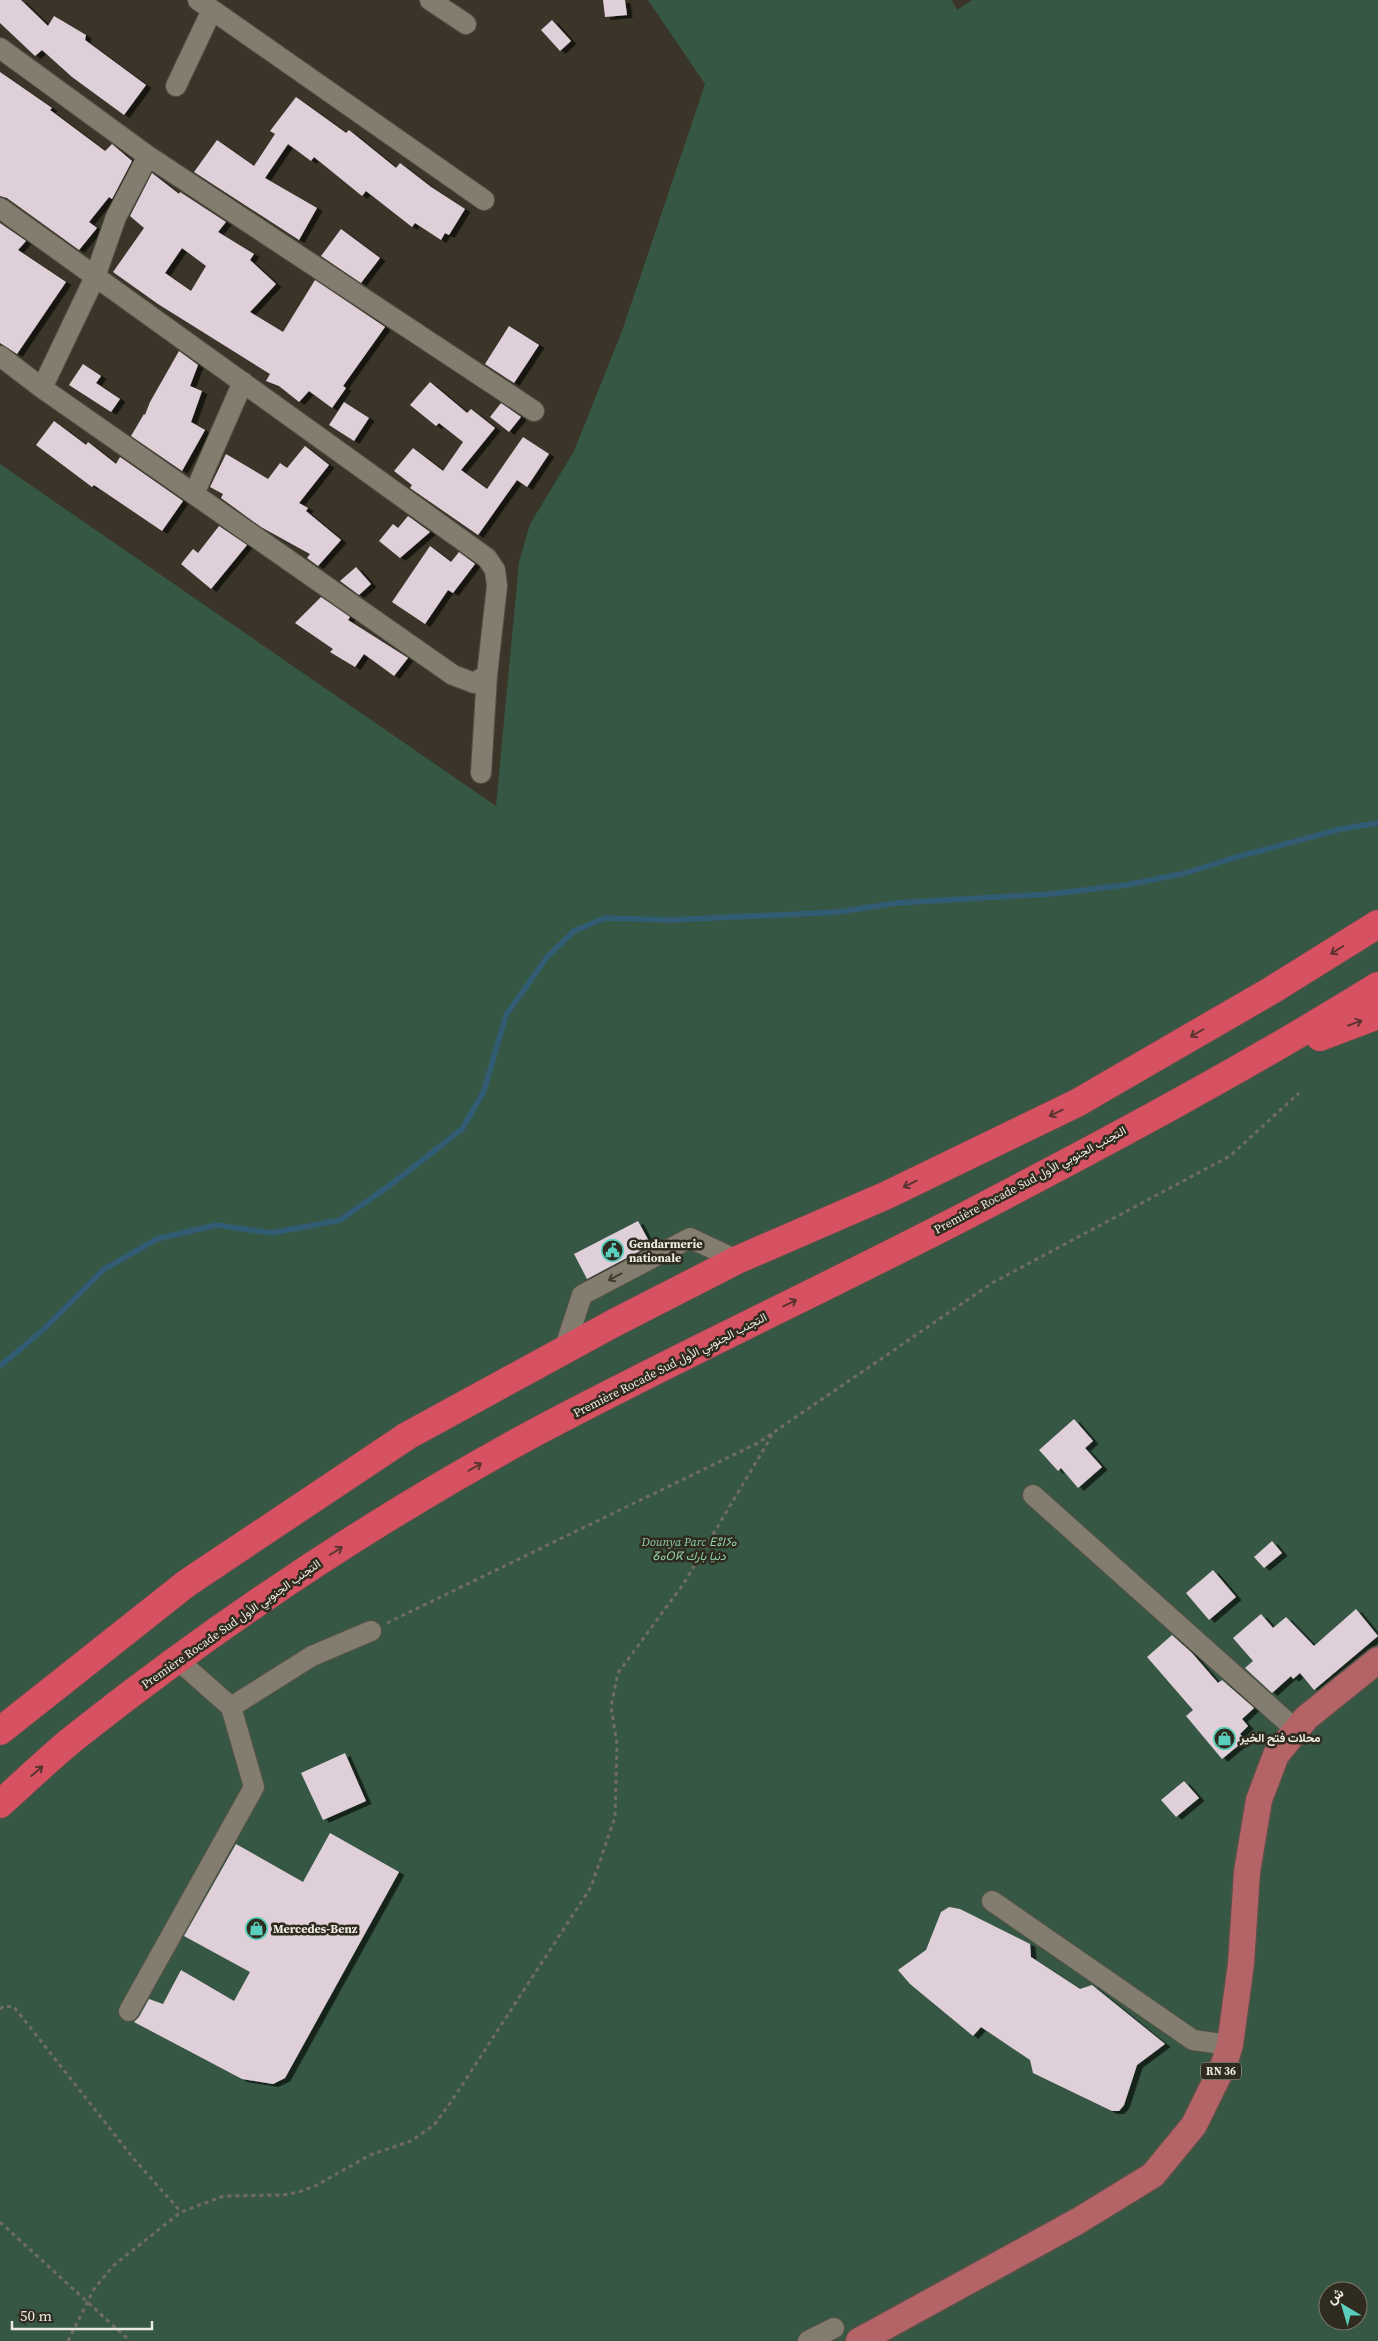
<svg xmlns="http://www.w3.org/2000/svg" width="1378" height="2341" font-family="'Source Serif 4',Vazirmatn,'Noto Sans Tifinagh',serif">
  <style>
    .green { fill: #365743; fill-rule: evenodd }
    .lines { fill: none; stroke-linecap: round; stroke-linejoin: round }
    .stream { stroke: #325c74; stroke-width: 5.5 }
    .building { fill: #dfcfd9; fill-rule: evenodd; filter: url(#shadow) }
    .minor-casing { stroke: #565247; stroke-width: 22 }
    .major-casing { stroke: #565247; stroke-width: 29 }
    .highway-casing { stroke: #565247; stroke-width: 30 }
    .path { stroke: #706c61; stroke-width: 3; stroke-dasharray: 4 4; stroke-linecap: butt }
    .minor { stroke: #827d6e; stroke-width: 20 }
    .major { stroke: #b46367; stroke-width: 26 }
    .highway { stroke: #d65162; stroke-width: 28 }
    .oneway { stroke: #5a3430 }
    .oneway2 { stroke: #403b2f }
    .labels { text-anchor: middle; stroke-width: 5; stroke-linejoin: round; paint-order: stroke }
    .shield { fill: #302b1f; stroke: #b4b1a8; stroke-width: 1 }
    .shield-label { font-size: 11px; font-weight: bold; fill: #edeae2 }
    .street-label { font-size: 12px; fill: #edeae2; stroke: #302b1f }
    .poi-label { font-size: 12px; font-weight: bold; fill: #edeae2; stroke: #302b1f; text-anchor: start }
    .park-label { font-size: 12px; font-style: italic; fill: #8ed1a8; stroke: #302b1f }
  </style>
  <defs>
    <filter id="shadow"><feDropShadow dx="5.5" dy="3" stdDeviation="0" flood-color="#0009"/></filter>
  </defs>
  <rect width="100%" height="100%" fill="#3a3528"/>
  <path class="green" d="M648,0H952L957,10L972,0H1378V2341H0V464L496,806L519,562L530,524L574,451L622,331L705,84ZM1328,2291H1358V2321H1328Z"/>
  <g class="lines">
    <path class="stream" d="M0,1366L44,1329L103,1270L157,1239L216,1225L272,1233L340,1220L393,1183L462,1129L484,1091L506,1015L548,956L574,931L605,918L671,920L839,912L896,903L1050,894L1126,885L1186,873L1233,858L1341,829L1378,823"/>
  </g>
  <path class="building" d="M0,0H21L48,26L54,16L86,35L85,40L146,85L124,115L72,77L42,50L35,56L0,23Z
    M603,0H625L627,15L605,17Z
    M552,20L571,41L560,51L541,30Z
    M0,72L52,108L50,110L105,151L112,144L132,161L112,199L109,197L89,222L97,228L79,250L7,198L0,196Z
    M296,97L346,133L349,130L396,168L400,163L431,187L465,209L449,235L445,233L441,240L415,223L412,227L366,191L362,196L314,157L311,161L288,144L265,178L317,208L299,240L194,172L217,140L254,166L275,134L270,131Z
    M152,173L179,194L180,192L226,222L218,232L254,254L250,260L276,284L250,312L283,332L315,280L385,327L343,386L346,388L332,408L309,391L299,402L279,386L266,381L270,374L158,304L113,272L144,228L130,216ZM182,248L206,266L191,291L165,273Z
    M0,223L26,241L18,250L66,282L17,354L0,343Z
    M341,229L380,258L361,283L321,256Z
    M509,326L539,345L514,383L485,364Z
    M179,351L198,365L190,386L202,391L191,422L205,430L182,471L131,436L144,414L145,415L150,402Z
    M83,364L101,376L96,383L120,399L111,412L69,385Z
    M430,382L467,413L471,409L495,428L461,470L487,489L523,437L549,454L527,487L517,480L478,535L410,488L412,485L394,471L413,448L443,471L463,442L439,423L436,426L410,405Z
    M344,402L369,418L354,441L329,425Z
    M501,403L521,417L509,432L490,417Z
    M54,421L86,445L88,442L116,464L120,457L183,501L162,531L94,485L92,487L36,445Z
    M305,446L329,465L299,503L308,508L306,511L341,540L318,566L307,558L310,554L261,527L221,498L223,494L210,487L226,454L268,479L280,463L287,468Z
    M408,516L430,532L400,558L379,541L393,524L398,528Z
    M219,526L247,545L211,589L181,564L193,549L198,553Z
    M430,546L451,562L459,552L475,564L453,593L448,590L425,624L392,602Z
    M356,567L371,584L359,595L340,581Z
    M321,597L350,617L348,620L408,658L394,676L364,654L355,667L330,652L333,649L295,623Z
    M638,1221L651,1245L587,1279L574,1254Z
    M1074,1419L1093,1441L1085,1448L1102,1467L1078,1488L1061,1468L1058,1471L1039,1450Z
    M1272,1541L1282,1553L1264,1568L1254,1557Z
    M1213,1570L1236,1597L1209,1620L1186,1593Z
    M1356,1609L1378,1636L1314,1690L1300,1673L1293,1679L1291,1676L1272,1693L1245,1668L1253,1661L1233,1638L1261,1614L1273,1628L1286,1617L1314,1646Z
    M1172,1635L1192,1653L1218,1683L1222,1680L1254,1708L1242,1719L1248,1726L1240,1734L1245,1740L1222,1759L1186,1716L1193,1710L1147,1657Z
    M345,1753L366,1801L323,1820L301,1773Z
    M1184,1781L1199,1798L1176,1817L1161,1800Z
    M330,1833L399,1872L285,2078L273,2084L242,2079L134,2022L139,2017L149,1999L163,2004L181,1970L234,2001L250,1972L184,1936L236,1844L303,1882Z
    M949,1907L960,1909L1030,1944L1031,1957L1080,1989L1092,1985L1165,2044L1137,2065L1124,2105L1119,2111H1112L1033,2073L1030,2060L981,2027L973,2036L910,1984L898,1970L926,1950L941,1912Z"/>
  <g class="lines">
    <defs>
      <path id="minor" d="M198,0L484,200
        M430,0L466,24
        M0,48L148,156L534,411
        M176,86L212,10
        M0,208L487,558L495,570L497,586L487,675L481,773
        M0,356L42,388L453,675L474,683L487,675
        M42,388L95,277L116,217L148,156
        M194,494L243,382
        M564,1350L582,1295L690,1238L737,1260
        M1033,1495L1296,1730
        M231,1707L312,1656L371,1631
        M992,1901L1193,2040L1230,2045
        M129,2011L254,1787L231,1707L179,1661
        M808,2341L834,2328"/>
      <path id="major" d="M859,2341L1078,2221L1153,2175L1194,2125L1224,2064L1230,2045L1241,1964L1247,1872L1259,1800L1276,1755L1306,1718L1378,1660"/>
      <path id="highway" d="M1320,1037L1378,1015
        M0,1731L187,1583L407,1436L614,1323L737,1260L887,1195L1077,1103L1272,990L1378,924
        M0,1804C26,1781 51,1756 79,1734C221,1622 377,1518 536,1432C679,1356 826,1288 969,1214C1107,1142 1246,1068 1378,986"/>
    </defs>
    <use href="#minor" class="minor-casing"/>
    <use href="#major" class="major-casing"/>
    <use href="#highway" class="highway-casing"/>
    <path class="path" d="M387,1623L758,1443L992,1283L1230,1156L1299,1093
      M0,2009L4,2006L14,2007L134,2159L181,2212
      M0,2222L130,2341
      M68,2341L94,2289L114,2265L181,2212L224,2196L283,2195L299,2192L317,2185L370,2155L411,2141L434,2125L451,2102L591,1887L615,1817L617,1744L611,1707L618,1673L684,1583L774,1432"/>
    <use href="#minor" class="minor"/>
    <use href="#major" class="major"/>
    <use href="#highway" class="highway"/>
  </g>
  <defs><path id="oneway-shaft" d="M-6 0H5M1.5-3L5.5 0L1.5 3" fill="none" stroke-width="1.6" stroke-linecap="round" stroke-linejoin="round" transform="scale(1.25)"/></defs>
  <g class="oneway">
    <use href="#oneway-shaft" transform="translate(1337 950) rotate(148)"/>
    <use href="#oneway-shaft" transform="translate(1355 1023) rotate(-20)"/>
    <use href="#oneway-shaft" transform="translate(1197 1033) rotate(150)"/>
    <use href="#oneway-shaft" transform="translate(1056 1113) rotate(154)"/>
    <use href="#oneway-shaft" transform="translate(910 1184) rotate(154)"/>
    <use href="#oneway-shaft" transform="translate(790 1303) rotate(-27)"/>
    <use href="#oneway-shaft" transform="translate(475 1467) rotate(-30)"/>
    <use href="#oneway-shaft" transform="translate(336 1551) rotate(-32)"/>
    <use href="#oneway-shaft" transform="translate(37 1771) rotate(-41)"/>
  </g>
  <use class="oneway2" href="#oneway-shaft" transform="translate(615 1277) rotate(152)"/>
  <defs>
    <symbol id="civic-ring" viewBox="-11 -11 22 22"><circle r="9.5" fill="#302b1f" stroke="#5acebc" stroke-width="1.5"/><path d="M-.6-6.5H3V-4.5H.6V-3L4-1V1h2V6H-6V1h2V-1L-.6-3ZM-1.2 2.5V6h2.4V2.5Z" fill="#5acebc"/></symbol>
    <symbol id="shop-ring" viewBox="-11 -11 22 22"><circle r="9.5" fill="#302b1f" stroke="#5acebc" stroke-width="1.5"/><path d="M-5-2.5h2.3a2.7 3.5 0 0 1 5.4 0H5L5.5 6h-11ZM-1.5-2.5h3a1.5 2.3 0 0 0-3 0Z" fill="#5acebc"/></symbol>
  </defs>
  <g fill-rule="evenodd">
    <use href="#civic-ring" x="600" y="1238" width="25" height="25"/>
    <use href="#shop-ring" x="1212" y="1726" width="25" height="25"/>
    <use href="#shop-ring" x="244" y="1916" width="25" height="25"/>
  </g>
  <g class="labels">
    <rect class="shield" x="1201" y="2062.5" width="40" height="17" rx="4"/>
    <g class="shield-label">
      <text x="1221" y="2075">RN 36</text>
    </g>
    <g class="street-label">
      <text transform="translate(1030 1180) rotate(-28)" y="4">Première Rocade Sud التجنب الجنوبي الأول</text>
      <text transform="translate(670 1365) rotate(-27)" y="4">Première Rocade Sud التجنب الجنوبي الأول</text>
      <text transform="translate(231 1624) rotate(-35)" y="4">Première Rocade Sud التجنب الجنوبي الأول</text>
    </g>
    <g class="poi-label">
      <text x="629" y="1248">Gendarmerie<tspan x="629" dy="14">nationale</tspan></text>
      <text x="1240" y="1742">محلات فتح الخير</text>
      <text x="273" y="1933">Mercedes-Benz</text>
    </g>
    <g class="park-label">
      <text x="689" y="1546">Dounya Parc ⴹⵓⵏⵢⴰ<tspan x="689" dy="14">ⵒⴰⵔⴽ دنيا بارك</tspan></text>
    </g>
  </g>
  <g transform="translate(1343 2306) rotate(322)"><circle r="24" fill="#302b1f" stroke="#7c776d"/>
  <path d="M0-4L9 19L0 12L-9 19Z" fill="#5acebc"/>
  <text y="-8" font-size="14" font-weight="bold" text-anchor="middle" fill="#edeae2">ش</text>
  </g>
  <path d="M12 2321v8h140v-8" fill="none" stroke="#edeae2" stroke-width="2.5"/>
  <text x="20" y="2321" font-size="15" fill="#edeae2" stroke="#302b1f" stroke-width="4" paint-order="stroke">50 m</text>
</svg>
